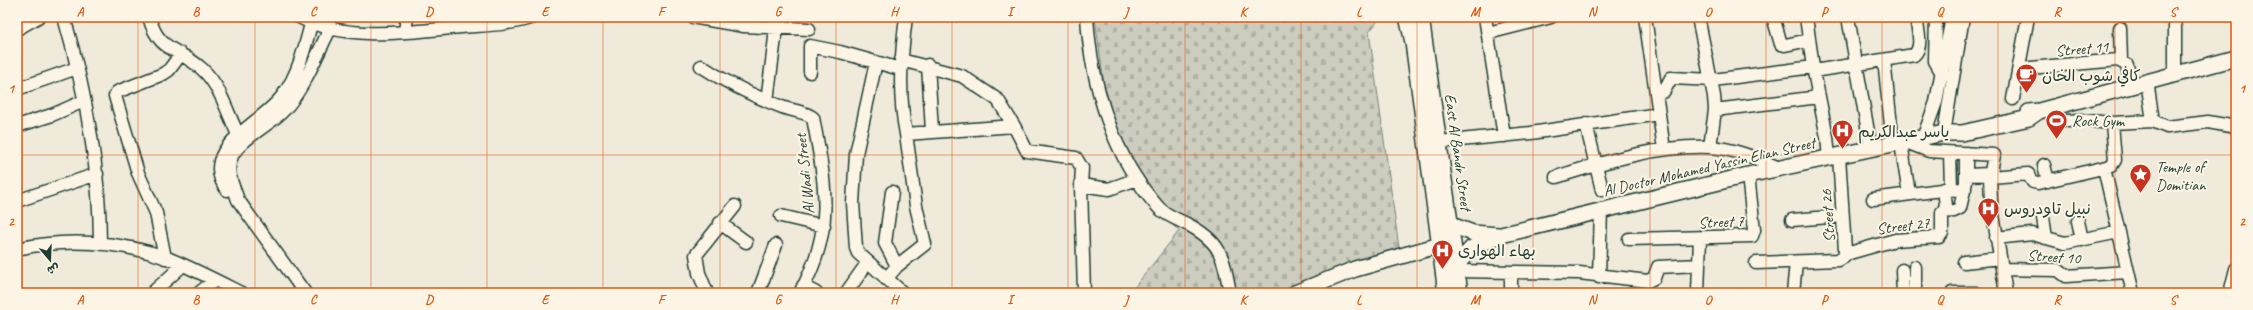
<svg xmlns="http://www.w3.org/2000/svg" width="2253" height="310" font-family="Caveat,'Playpen Sans Arabic',sans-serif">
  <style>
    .cemetery { fill: url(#cemetery-stones); stroke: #76857a }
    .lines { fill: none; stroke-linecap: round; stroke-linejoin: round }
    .minor-casing { stroke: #1f3d34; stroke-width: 15 }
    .major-casing { stroke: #1f3d34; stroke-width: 18 }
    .minor { stroke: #fcf5e5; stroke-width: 12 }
    .major { stroke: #fcf5e5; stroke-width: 15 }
    .grid { fill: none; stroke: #de580e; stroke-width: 1; stroke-opacity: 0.55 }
    .labels { text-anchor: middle; stroke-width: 4; stroke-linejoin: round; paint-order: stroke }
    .street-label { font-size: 16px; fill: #1f3d34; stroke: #fcf5e5 }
    .poi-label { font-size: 16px; fill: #1f3d34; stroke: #fcf5e5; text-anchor: start }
    .neatline { fill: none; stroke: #de580e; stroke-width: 1.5 }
    .grid-label { font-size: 13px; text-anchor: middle; font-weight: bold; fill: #de580e }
  </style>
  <defs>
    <pattern id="cemetery-stones" width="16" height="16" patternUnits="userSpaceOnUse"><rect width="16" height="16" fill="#cccdbf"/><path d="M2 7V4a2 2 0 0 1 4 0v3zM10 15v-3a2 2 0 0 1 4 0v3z" fill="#afb1a5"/></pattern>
  </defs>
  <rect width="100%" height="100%" fill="#efeada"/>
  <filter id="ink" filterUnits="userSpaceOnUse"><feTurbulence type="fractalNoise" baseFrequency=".025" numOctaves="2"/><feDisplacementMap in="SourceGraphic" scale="8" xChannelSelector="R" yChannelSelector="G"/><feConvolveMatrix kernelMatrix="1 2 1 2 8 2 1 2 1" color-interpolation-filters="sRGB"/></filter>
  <g filter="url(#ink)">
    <path class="cemetery" d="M1095,17H1381L1369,32L1399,248L1310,281L1285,293H1130L1179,231L1162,215L1113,135L1104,85Z"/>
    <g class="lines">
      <defs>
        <path id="minor" d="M64,17C85,90 100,167 100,243
          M149,17C159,53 178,47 202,69C223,88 228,118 242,142
          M299,17C346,42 411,32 461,27C486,25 510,25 533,17
          M692,17L744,26L809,29
          M906,17C901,56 898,94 906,134
          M1087,17C1091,84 1113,158 1159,208C1166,215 1176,219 1185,223C1221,241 1223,255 1230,293
          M1485,17L1504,136
          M1645,17L1664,149
          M1698,17L1714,96L1715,110L1710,147
          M1773,17L1781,44L1785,45L1809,40
          M1806,17L1813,67L1827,137L1829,158
          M1848,17L1871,149
          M1936,17L1935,61L1943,75
          M2120,28L2121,61
          M17,29L38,17
          M405,32L407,17
          M1488,33L1551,17
          M1884,60L1893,144
          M876,62L856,154L853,203L856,248L858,253L903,293
          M928,65L932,131
          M701,66C727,83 753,96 782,107C790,110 809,113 813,118C826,186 835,230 800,293
          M2019,69L2118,60L2127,65L2131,85
          M1814,71L1914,55C1924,46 1917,29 1916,17
          M810,72V46L840,52L900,69
          M2175,73V26
          M2147,81L2153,121
          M17,89L77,68
          M1657,94L1664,91L1671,78L1713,80L1813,67
          M2013,99L2028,17
          M767,101L775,38V17
          M1715,110L1819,97
          M2068,121L2080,120L2112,123L2153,121L2167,127L2208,122L2236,127
          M1586,124L1602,190
          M17,126L52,115L84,101
          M1014,126L1027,151L1076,158L1082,168L1081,185L1109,189L1137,179
          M1944,133L1963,17
          M1923,138L1936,102L1952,17
          M1440,142L1531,133L1659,114
          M1906,142L1929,151L1994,155L1990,177L1991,202L2006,293
          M1901,143L1909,194
          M1950,153L1951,189
          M2044,165L2048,181
          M2104,168L2133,293
          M1966,175L1990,174
          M1556,177C1605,162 1657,145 1709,147C1733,148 1758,159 1779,168
          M1990,177L2028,174L2033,182L2038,183L2111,166L2115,160L2112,123
          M1081,185L1084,293
          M227,190C196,148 264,123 283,95C298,75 305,47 311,24
          M892,192L885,243L897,266
          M1873,199L1941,190L1965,189
          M17,201L97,174
          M1942,212L1954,211L1960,208L1966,182V153
          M781,216L824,226
          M2043,217L2046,238
          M1792,220L1842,216
          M2078,221L2082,240
          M720,223L746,242
          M1996,238L2032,234L2065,243L2119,232
          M1629,239L1752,236L1754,230L1748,175
          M17,249C65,238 120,241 167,258C192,268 217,281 241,293
          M1846,254L1895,240L1939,237L1942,233V213L1946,206L1944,189
          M165,258L156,213L138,173L115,96L117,92L163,74L169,70L181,54
          M1964,262L2000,258
          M1756,263L1838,260L1844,257L1845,250L1839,156
          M1915,267V293
          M2002,269L2058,270L2066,276L2128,272
          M1902,270L1903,293
          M1457,271L1579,273L1648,281L1654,278L1658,267L1699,265
          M1511,272V293
          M1599,277L1601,209
          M886,279L897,266L925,244L916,206L906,134L1014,126L998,100L962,76L901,60
          M803,286L816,293
          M152,293L183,265
          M199,293L215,280
          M305,293L238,200C233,185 225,172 232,156C240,139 270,125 284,110C305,87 317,54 331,27
          M707,293L699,273L696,255L735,206
          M758,293L776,245
          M846,293L868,262
          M1698,293L1700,238
          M1793,293L1796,262
          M1952,293H1976
          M2230,293L2236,269"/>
        <path id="major" d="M1407,17L1413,42L1446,293
          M1421,17L1460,293
          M2029,112L2039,111L2236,58
          M1451,225L1473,233L1498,235
          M1457,264L1472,248L1501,235L1748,175L1944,133H1962L2029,118L2039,111
          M1295,293L1355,269L1440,245"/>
      </defs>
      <use href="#minor" class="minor-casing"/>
      <use href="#major" class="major-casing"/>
      <use href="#minor" class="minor"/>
      <use href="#major" class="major"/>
    </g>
  </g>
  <path class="grid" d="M138,17V293M255,17V293M371,17V293M487,17V293M603,17V293M720,17V293M836,17V293M952,17V293M1068,17V293M1185,17V293M1301,17V293M1417,17V293M1533,17V293M1650,17V293M1766,17V293M1882,17V293M1998,17V293M2115,17V293M17,155H2236"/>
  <defs>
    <symbol id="cafe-pin" viewBox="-11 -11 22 30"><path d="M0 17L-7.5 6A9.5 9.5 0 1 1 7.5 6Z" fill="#c8321e" stroke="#fcf5e5"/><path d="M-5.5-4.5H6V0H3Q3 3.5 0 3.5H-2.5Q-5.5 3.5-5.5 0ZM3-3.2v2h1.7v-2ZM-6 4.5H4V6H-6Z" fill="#fff"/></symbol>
    <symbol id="stadium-pin" viewBox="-11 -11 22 30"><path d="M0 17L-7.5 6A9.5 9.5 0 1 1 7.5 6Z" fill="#c8321e" stroke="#fcf5e5"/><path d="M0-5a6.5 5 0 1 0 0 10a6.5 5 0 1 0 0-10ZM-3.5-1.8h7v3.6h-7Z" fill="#fff"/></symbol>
    <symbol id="hospital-pin" viewBox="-11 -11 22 30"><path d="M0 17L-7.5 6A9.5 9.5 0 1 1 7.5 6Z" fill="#c8321e" stroke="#fcf5e5"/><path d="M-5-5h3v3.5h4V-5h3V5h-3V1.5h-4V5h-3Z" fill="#fff"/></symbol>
    <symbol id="sight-pin" viewBox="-11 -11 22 30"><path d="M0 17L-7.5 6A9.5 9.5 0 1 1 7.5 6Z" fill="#c8321e" stroke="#fcf5e5"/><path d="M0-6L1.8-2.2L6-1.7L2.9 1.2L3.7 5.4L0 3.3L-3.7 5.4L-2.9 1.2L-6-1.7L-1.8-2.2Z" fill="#fff"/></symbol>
  </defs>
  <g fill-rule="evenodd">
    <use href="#cafe-pin" x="2014" y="62" width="25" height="34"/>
    <use href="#stadium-pin" x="2044" y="108" width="25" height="34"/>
    <use href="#hospital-pin" x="1830" y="118" width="25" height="34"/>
    <use href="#sight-pin" x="2128" y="162" width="25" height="34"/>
    <use href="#hospital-pin" x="1976" y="196" width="25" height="34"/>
    <use href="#hospital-pin" x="1430" y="238" width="25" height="34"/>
  </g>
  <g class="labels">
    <g class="street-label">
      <text transform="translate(2082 48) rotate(-5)" y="6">Street 11</text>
      <text transform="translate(1459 152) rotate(82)" y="6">East Al Bandr Street</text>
      <text transform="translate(1709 166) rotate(-13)" y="6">Al Doctor Mohamed Yassin Elian Street</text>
      <text transform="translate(804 174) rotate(-96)" y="6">Al Wadi Street</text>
      <text transform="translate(1827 216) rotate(-94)" y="6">Street 26</text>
      <text transform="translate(1721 221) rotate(-3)" y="6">Street 7</text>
      <text transform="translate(1903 225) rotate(-7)" y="6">Street 27</text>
      <text transform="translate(2054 256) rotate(4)" y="6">Street 10</text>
    </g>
    <g class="poi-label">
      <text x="2042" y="81">كافي شوب الخان</text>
      <text x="2072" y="126">Rock Gym</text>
      <text x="1858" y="137">ياسر عبدالكريم</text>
      <text x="2156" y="172">Temple of<tspan x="2156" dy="18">Domitian</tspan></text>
      <text x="2004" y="214">نبيل تاودروس</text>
      <text x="1458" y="256">بهاء الهوارى</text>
    </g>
  </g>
  <rect width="2253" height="310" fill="none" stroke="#fcf5e5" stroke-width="44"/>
  <g transform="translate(50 260) rotate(161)" stroke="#fcf5e5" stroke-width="3" paint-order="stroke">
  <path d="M0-3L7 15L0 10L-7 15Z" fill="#1f3d34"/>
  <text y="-6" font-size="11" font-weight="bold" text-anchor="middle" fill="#1f3d34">ش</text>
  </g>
  <rect x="22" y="22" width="2209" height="266" class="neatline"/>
  <g class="grid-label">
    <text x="80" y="16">A</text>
    <text x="196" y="16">B</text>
    <text x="313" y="16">C</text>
    <text x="429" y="16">D</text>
    <text x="545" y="16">E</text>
    <text x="661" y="16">F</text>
    <text x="778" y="16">G</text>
    <text x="894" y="16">H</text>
    <text x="1010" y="16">I</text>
    <text x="1126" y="16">J</text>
    <text x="1243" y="16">K</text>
    <text x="1359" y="16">L</text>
    <text x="1475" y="16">M</text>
    <text x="1592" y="16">N</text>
    <text x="1708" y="16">O</text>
    <text x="1824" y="16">P</text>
    <text x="1940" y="16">Q</text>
    <text x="2057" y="16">R</text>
    <text x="2173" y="16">S</text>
    <text x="11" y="93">1</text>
    <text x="2242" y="93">1</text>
    <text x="11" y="226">2</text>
    <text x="2242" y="226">2</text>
    <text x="80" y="304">A</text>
    <text x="196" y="304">B</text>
    <text x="313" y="304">C</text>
    <text x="429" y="304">D</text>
    <text x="545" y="304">E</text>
    <text x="661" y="304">F</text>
    <text x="778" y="304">G</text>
    <text x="894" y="304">H</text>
    <text x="1010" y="304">I</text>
    <text x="1126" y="304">J</text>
    <text x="1243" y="304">K</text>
    <text x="1359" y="304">L</text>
    <text x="1475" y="304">M</text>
    <text x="1592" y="304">N</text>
    <text x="1708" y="304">O</text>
    <text x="1824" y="304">P</text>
    <text x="1940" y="304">Q</text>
    <text x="2057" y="304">R</text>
    <text x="2173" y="304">S</text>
  </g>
</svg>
